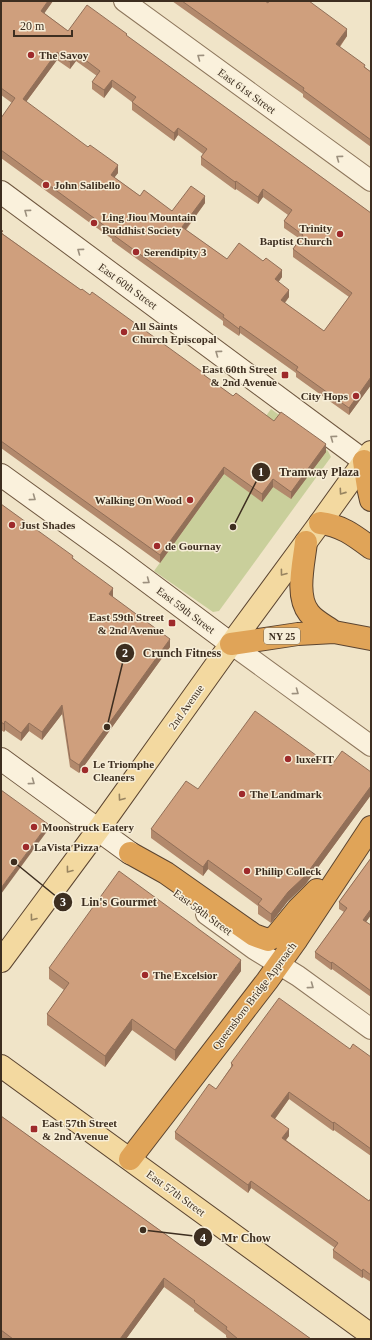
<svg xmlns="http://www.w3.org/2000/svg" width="372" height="1340" font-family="Georgia,serif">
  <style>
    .green { fill: #c9cf9b }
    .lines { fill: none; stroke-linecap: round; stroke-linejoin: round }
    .street-casing { stroke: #8d765c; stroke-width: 22 }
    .secondary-casing { stroke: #6f573f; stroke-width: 24 }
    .primary-casing { stroke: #5b4430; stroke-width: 24 }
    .highway-casing { stroke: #5b4430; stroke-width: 24 }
    .street { stroke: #faf1dc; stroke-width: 20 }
    .secondary { stroke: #faf1dc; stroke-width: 22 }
    .primary { stroke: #f3d9a0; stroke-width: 22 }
    .highway { stroke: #e0a458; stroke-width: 22 }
    .wall { fill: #b2896c; fill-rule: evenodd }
    .shaded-wall { fill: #916f58 }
    .building { fill: #cf9f7d; stroke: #916f58; fill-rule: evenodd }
    .oneway { stroke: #9c907e }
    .oneway2 { stroke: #988460 }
    .poi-dot { fill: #9e2a2b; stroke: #f7eed8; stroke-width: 1.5 }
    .labels { text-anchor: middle; stroke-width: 3; stroke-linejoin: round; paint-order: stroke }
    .shield { fill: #f7eed8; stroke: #756857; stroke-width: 1 }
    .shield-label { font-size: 10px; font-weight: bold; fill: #3d2e20 }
    .poi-label { font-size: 11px; font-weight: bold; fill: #3d2e20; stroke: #f7eed8; text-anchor: start }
    .street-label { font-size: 11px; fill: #3d2e20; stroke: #f7eed8 }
    .leader { fill: none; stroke: #3d2e20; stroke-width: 1.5 }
    .callout-dot { fill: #3d2e20; stroke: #f7eed8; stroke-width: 1.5 }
    .mark-label { font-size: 12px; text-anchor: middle; font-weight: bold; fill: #fff }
    .callout-label { font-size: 12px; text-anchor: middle; font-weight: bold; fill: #3d2e20; stroke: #f7eed8; stroke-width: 3; stroke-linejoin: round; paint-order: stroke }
  </style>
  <rect width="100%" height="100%" fill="#f0e4c8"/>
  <path class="green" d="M271,409L328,451L331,457L219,611L213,612L154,571Z"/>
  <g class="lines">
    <defs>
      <path id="street" d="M124,1L371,181
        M231,644L371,746
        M206,914L254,949L298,976L371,1029"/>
      <path id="secondary" d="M1,192L364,461
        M1,475L116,558L231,644
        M1,759L130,853"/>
      <path id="primary" d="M1,961L98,830L231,644L320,523L371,452
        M1,1066L371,1335"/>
      <path id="highway" d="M364,461L368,487L371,500
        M320,523C341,525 355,536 371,548
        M306,542C304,562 295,596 309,613C315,621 326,626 334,632
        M231,644L298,634L334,632L371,639
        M130,853L166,873L254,935L268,940L276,936L298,909L317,890
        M130,1159L267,981L297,939L371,827"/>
    </defs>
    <use href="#street" class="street-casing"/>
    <use href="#secondary" class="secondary-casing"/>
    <use href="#primary" class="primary-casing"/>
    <use href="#highway" class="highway-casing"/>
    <use href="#street" class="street"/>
    <use href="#secondary" class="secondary"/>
    <use href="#primary" class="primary"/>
    <use href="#highway" class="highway"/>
  </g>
  <path class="wall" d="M1,1H53L44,13L68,31L127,36L371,213V385L349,415L296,377V373L240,333L239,336L223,325V321L112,241V239L1,158V118L12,103L1,95ZM57,60L70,69L76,61L97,76L92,82V89L104,98L112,87L132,102V110L174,141L178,135L203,154L201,157V165L235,190L236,189L258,204L263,197L288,215L284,221V228L300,239L293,249V257L349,297L324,331L285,303L289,297L278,282L282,277L227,259L186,230L205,203L172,211L140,196L114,177L118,173L26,102Z
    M172,1H265L268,3L347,36L340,47L371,72V147L303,97V94Z
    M1,230L3,234L81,290L205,376L233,396L274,421L326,452L291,499L273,487L262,502L224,474L160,563L1,448Z
    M1,504L73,558L113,596V597L170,647L79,773L70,767L62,714L42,740L29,731L21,741L5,730L4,732L1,730Z
    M331,766L371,772V795L305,885L288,901L271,923L258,914V906L208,869L203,876L151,838V829L198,789Z
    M371,858V915L366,922L371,925V997L332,969L331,970L315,958V952L344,912L339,909V902Z
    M49,968L241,971L175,1061L132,1030L105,1067L47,1025V1014L64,990L49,979Z
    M350,1049L371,1057V1156L334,1130L333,1131L289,1099L275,1119L289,1136L286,1140L369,1201L371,1198V1282L363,1277L362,1278L333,1258V1250L335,1248L251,1188L248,1193L175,1139V1132L216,1089L231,1067V1063Z
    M1,1116L311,1339H228L226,1337V1335L194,1311V1309L164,1287L126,1339H1Z"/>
  <path class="shaded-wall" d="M48,1H53L41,18V11Z
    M347,29V36L336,51V44Z
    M57,52V60L23,106V99Z
    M76,53V61L70,69V62Z
    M112,80V87L104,98V90Z
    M178,128V135L174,141V133Z
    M118,165V173L111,182V175Z
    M236,181V189L235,190V182Z
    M263,189V197L258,204V197Z
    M205,196V203L182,234V227Z
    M282,270V277L275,287V279Z
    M289,290V297L281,307V300Z
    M240,326V333L239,336V329Z
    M371,377V385L349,415V408Z
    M326,444V452L291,499V492Z
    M224,467V474L160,563V555Z
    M273,479V487L262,502V494Z
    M113,588V596L109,602V594Z
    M170,639V647L79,773V765Z
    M62,705V714L42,740V732Z
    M5,721V730L4,732V724Z
    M29,723V731L21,741V733Z
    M371,786V795L305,885L288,901L271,923V914L288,892Z
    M48,824V830L1,894V888Z
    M208,860V869L203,876V867Z
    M371,909V915L363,926V920Z
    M241,960V971L175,1061V1050Z
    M332,962V969L331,970V963Z
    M132,1019V1030L105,1067V1056Z
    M289,1092V1099L271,1124V1116Z
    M334,1122V1130L333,1131V1123Z
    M289,1129V1136L282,1145V1138Z
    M251,1181V1188L248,1193V1185Z
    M363,1269V1277L362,1278V1271Z
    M164,1278V1287L126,1339H120Z"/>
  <path class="building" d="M1,1H48L41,11L68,31L87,5L127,34L126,35L371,213V377L349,408L296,370L298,367L240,326L239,329L223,317L224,315L112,234L113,232L1,150V118L15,98L1,88ZM57,52L70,62L76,53L100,71L92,82L104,90L112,80L136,97L132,102L174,133L178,128L207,149L201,157L235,182L236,181L258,197L263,189L292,210L284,221L303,235L293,249L352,293L324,331L281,300L289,290L275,279L282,270L266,258L263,261L239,243L227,259L182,227L205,196L191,186L172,211L144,190L140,196L111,175L118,165L90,145L88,147L23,99Z
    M182,1H265L268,3L269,1H309L347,29L336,44L365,65L364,67L371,72V140L303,90L304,88Z
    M1,230L3,231L1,233L81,290L82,289L90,295L92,292L205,374L204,375L233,396L236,393L274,421L281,412L326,444L291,492L273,479L262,494L224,467L160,555L1,441Z
    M1,504L73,556L72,558L113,588L109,594L170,639L79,765L70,759L62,705L42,732L29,723L21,733L5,721L4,724L1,722Z
    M255,711L331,766L342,751L371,772V786L305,876L288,892L271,914L258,904L262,899L208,860L203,867L151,829L186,781L198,789Z
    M1,790L48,824L1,888Z
    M371,858V909L363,920L371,925V991L332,962L331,963L315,952L347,908L339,902Z
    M119,871L241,960L175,1050L132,1019L105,1056L47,1014L69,983L49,968Z
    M279,998L350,1049L353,1044L371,1057V1149L334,1122L333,1123L289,1092L271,1116L289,1129L282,1138L369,1201L371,1198V1275L363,1269L362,1271L333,1250L338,1243L251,1181L248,1185L175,1132L209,1084L216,1089L233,1065L231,1063Z
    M1,1116L311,1339H238L226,1329L227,1327L194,1302L195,1301L164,1278L120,1339H13L1,1330Z"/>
  <defs><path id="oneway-chevron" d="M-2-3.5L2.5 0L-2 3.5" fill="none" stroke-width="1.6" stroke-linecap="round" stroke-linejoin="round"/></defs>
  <g class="oneway">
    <use href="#oneway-chevron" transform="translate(200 57) rotate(-144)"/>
    <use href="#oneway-chevron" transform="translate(339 158) rotate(-144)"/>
    <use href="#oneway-chevron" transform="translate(27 212) rotate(-144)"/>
    <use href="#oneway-chevron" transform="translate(80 251) rotate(-144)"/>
    <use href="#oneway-chevron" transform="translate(218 353) rotate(-144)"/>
    <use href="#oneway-chevron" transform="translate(333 438) rotate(-144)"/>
    <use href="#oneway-chevron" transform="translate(33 498) rotate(36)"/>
    <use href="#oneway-chevron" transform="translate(147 581) rotate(37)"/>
    <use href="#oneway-chevron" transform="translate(296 692) rotate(36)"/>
    <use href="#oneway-chevron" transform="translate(32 782) rotate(36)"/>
    <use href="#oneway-chevron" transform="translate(311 986) rotate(36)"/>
  </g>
  <g class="oneway2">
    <use href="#oneway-chevron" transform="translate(342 492) rotate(125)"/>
    <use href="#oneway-chevron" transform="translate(283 573) rotate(127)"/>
    <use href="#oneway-chevron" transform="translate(121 798) rotate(126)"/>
    <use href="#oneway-chevron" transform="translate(69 870) rotate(127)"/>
    <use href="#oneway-chevron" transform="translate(33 918) rotate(127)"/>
  </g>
  <g class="poi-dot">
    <circle cx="31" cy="55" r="4"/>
    <circle cx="46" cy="185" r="4"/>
    <circle cx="94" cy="223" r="4"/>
    <circle cx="340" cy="234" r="4"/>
    <circle cx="136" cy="252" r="4"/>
    <circle cx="124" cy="332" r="4"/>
    <rect x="281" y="371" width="8" height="8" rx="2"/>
    <circle cx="356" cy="396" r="4"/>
    <circle cx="190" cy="500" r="4"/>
    <circle cx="12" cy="525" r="4"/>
    <circle cx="157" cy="546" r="4"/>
    <rect x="168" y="619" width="8" height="8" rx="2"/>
    <circle cx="288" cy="759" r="4"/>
    <circle cx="85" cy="770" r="4"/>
    <circle cx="242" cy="794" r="4"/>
    <circle cx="34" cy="827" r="4"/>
    <circle cx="26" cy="847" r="4"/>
    <circle cx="247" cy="871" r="4"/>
    <circle cx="145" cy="975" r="4"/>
    <rect x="30" y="1125" width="8" height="8" rx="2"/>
  </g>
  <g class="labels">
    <rect class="shield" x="264" y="628" width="36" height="16" rx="3"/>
    <g class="shield-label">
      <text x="282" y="640">NY 25</text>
    </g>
    <g class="poi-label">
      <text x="39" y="59">The Savoy</text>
      <text x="54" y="189">John Salibello</text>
      <text x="102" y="221">Ling Jiou Mountain<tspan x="102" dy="13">Buddhist Society</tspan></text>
      <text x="332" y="232" text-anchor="end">Trinity<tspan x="332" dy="13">Baptist Church</tspan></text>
      <text x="144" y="256">Serendipity 3</text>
      <text x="132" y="330">All Saints<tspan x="132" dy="13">Church Episcopal</tspan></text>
      <text x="277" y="373" text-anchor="end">East 60th Street<tspan x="277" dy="13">&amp; 2nd Avenue</tspan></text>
      <text x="348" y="400" text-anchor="end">City Hops</text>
      <text x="182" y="504" text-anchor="end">Walking On Wood</text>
      <text x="20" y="529">Just Shades</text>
      <text x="165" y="550">de Gournay</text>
      <text x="164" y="621" text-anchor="end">East 59th Street<tspan x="164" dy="13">&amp; 2nd Avenue</tspan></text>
      <text x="296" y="763">luxeFIT</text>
      <text x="93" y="768">Le Triomphe<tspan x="93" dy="13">Cleaners</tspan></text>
      <text x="250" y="798">The Landmark</text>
      <text x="42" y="831">Moonstruck Eatery</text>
      <text x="34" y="851">LaVista Pizza</text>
      <text x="255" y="875">Philip Colleck</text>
      <text x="153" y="979">The Excelsior</text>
      <text x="42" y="1127">East 57th Street<tspan x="42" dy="13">&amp; 2nd Avenue</tspan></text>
    </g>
    <g class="street-label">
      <text transform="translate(247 91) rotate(36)" y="4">East 61st Street</text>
      <text transform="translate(128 286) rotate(36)" y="4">East 60th Street</text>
      <text transform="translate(186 610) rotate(37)" y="4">East 59th Street</text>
      <text transform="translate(186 707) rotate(-55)" y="4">2nd Avenue</text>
      <text transform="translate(203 912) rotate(36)" y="4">East 58th Street</text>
      <text transform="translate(254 996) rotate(-53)" y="4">Queensboro Bridge Approach</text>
      <text transform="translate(176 1193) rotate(36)" y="4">East 57th Street</text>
    </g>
  </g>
  <path class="leader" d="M233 527L261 472M107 727L125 653M14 862L63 902M143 1230L203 1237"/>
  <g class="callout-dot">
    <circle cx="233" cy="527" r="4"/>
    <circle cx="107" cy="727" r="4"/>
    <circle cx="14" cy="862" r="4"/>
    <circle cx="143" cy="1230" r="4"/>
    <circle cx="261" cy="472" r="10"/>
    <circle cx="125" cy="653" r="10"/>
    <circle cx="63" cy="902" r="10"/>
    <circle cx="203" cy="1237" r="10"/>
  </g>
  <g class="mark-label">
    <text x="261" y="476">1</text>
    <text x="125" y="657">2</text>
    <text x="63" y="906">3</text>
    <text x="203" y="1242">4</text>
  </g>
  <g class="callout-label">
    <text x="319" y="476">Tramway Plaza</text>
    <text x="182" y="657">Crunch Fitness</text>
    <text x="119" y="906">Lin's Gourmet</text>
    <text x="246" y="1242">Mr Chow</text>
  </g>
  <rect width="372" height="1340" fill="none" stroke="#3d2e20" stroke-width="4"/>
  <path d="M14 30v6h58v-6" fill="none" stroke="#3d2e20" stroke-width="2"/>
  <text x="20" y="30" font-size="12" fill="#3d2e20" stroke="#f7eed8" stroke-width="3" paint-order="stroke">20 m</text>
</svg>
